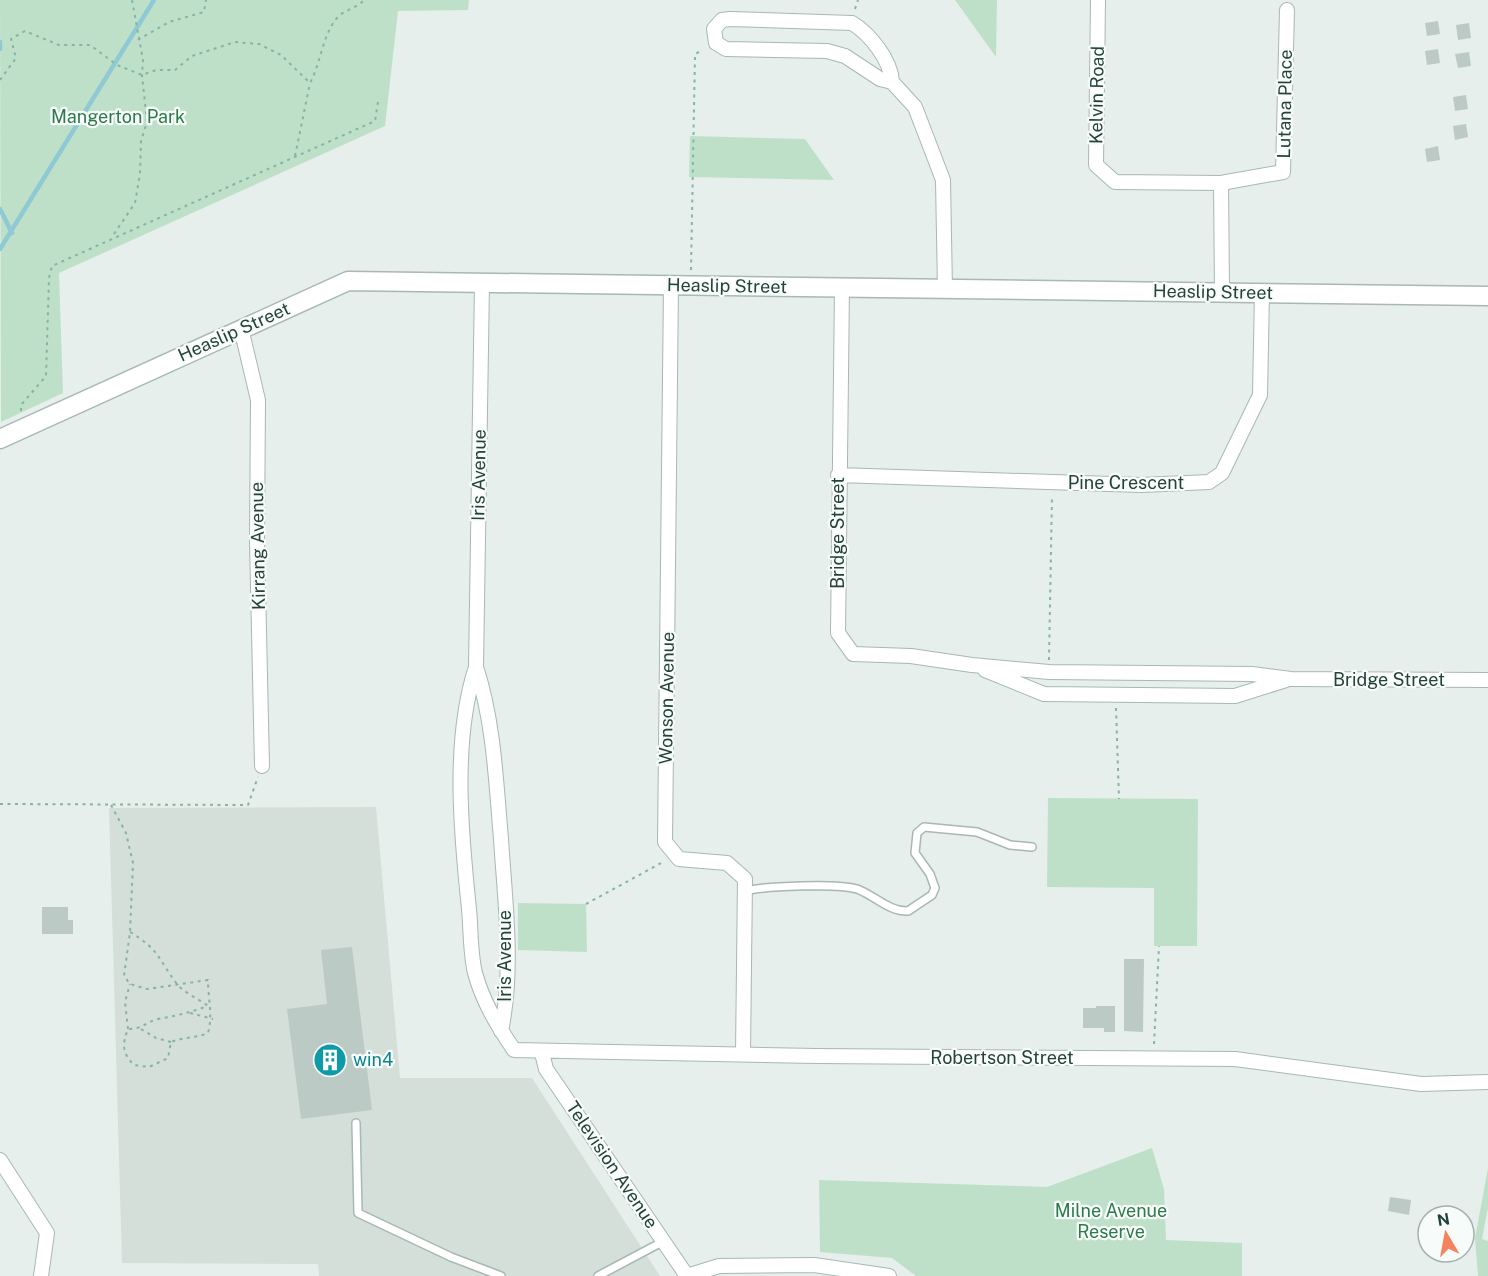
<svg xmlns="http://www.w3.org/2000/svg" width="1488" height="1276" font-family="'Public Sans',sans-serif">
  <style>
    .built { fill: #d4dfda }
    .green { fill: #bfe0c8 }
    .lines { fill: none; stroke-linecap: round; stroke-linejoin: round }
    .stream { stroke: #8ec9d4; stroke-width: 4.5 }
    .building { fill: #bbcac4 }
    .service-casing { stroke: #a8b8b2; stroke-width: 10 }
    .minor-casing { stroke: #a8b8b2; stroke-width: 16 }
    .tertiary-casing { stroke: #a8b8b2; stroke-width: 21 }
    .path { stroke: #86b3a5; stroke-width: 2; stroke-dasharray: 3 4.5; stroke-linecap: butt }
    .service { stroke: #fff; stroke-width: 7 }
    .minor { stroke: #fff; stroke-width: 14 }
    .tertiary { stroke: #fff; stroke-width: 18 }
    .labels { text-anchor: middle; stroke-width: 4.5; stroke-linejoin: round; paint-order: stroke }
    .street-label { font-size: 18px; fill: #24423a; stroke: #f7fbf9 }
    .park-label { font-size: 18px; fill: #2d7a4b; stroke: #f7fbf9 }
    .culture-label { font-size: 18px; fill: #0d838f; stroke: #f7fbf9; text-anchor: start }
  </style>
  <rect width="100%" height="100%" fill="#e6efeb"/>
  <path class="built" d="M376,807L400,1078H532L660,1276H319L318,1264L122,1263L109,808Z"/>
  <path class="green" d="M0,0H469L468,10L398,11L385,126L59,273L63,393L1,422Z
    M955,0H997L996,57Z
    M690,136L805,139L834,180L689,177Z
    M1048,798L1198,799L1197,946H1154V888L1047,887Z
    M518,903L586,904L587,952L518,950Z
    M1152,1148L1164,1189L1166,1240L1242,1243V1276H916L892,1258L820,1252L819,1180L1047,1187Z
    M1488,1168V1208L1482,1239L1488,1241V1276H1478L1475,1238Z"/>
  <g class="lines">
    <path class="stream" d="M0,42V49
      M0,209L12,233
      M0,249L154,0"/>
  </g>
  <path class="building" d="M1438,21L1440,34L1427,36L1425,23Z
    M1469,23L1471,38L1458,40L1456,25Z
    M1438,49L1440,63L1427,65L1425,51Z
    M1469,52L1471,66L1458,68L1455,54Z
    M1466,95L1468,109L1455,111L1453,97Z
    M1466,124L1468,137L1455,140L1453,126Z
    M1438,146L1440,160L1427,162L1425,149Z
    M42,907H68V920H73V934H42Z
    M352,947L372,1110L301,1119L287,1009L327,1004L321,950Z
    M1124,959H1144L1143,1032L1124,1031Z
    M1096,1006H1115V1032H1104V1028H1083V1008H1096Z
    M1390,1197L1411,1200L1409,1215L1388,1211Z"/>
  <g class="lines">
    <defs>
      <path id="service" d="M745,891C765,886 838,883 857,889C874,895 889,912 908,911L932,895L935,888L930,874L915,853L917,833L924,827L977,832L1010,845L1032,847
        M356,1123L358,1213L451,1257L501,1276
        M598,1276L664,1241"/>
      <path id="minor" d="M1098,0L1096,165L1115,182L1221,183L1222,292
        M892,82C891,60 870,34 852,23L730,19L722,20L714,29L716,43L726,49L827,51L845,56L880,79L892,82L915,107L943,180L945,290
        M1221,183L1283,172L1287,10
        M482,283L476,667C452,740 461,833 469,909C471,929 470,952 475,973C483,1002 497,1025 514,1050L817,1056L1235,1059L1421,1084L1488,1082
        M671,285L665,842L679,859L727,863L745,879L743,1054
        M842,288L838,633L853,654L911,656L972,665L1049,672L1252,674L1291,679L1488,680
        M241,328L258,400L257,541L262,766
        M838,475L1141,485L1209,482L1222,473L1260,395L1262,293
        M476,667C494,722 496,782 501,839C505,902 514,969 501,1031
        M985,670L1044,694L1235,696L1286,680
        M542,1053L546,1069L687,1276
        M0,1160L47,1233L41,1276
        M687,1276L719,1266L814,1265L889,1276"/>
      <path id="tertiary" d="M0,439L348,281L1488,296"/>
    </defs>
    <use href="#service" class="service-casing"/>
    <use href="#minor" class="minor-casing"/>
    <use href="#tertiary" class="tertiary-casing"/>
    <path class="path" d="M855,9L858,0
      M138,40L169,22L204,12L206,0
      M0,80L16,58L11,39L25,31L59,45H90L117,65L142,75L156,70H175L192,56L235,42L259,44L281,55L310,83C321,63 322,36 337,18C344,10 357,8 364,0
      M295,156L310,83
      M114,234L135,203L140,174L141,141L147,122L142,75L143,60L132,0
      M691,270L695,54L703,50
      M21,411V405L46,376L49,278L52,266L375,121L378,102
      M1049,660L1052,495
      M1116,708L1119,799
      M0,804L248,805L258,777
      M111,805L126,833L133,863L130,932L124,976L130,984L147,989L208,980C208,998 213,1016 208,1033C196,1038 184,1037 171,1042L168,1058L149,1067L134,1065C122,1053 122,1044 128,1029C143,1029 146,1022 158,1019C176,1016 191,1012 208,1006
      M586,904L663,862
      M130,932C160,950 158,959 177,984C184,993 199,999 208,1006
      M190,1013L213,1019
      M128,1029L125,1002L130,984
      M141,1029L156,1038L171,1042
      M1154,1044L1159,946"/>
    <use href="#service" class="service"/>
    <use href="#minor" class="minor"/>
    <use href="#tertiary" class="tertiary"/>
  </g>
  <defs>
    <symbol id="building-disc" viewBox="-11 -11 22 22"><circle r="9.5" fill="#0f9aa8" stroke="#f7fbf9"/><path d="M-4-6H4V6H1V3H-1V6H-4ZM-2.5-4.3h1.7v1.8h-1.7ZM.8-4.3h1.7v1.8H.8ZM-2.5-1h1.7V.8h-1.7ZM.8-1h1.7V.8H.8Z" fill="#fff"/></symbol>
  </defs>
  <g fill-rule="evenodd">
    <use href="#building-disc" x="311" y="1041" width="38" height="38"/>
  </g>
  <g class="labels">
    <g class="street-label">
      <text transform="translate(1097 95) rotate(-89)" y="6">Kelvin Road</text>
      <text transform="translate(1285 104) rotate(-89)" y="6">Lutana Place</text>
      <text transform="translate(727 286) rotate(1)" y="6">Heaslip Street</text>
      <text transform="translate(1213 292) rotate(1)" y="6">Heaslip Street</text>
      <text transform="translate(234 332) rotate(-24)" y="6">Heaslip Street</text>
      <text transform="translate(479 475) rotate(-89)" y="6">Iris Avenue</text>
      <text x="1126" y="489">Pine Crescent</text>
      <text transform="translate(838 533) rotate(-90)" y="6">Bridge Street</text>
      <text transform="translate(258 546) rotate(-91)" y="6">Kirrang Avenue</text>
      <text x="1389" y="686">Bridge Street</text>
      <text transform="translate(667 698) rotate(-89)" y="6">Wonson Avenue</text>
      <text transform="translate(505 956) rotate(-90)" y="6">Iris Avenue</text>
      <text x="1002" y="1064">Robertson Street</text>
      <text transform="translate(612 1165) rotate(56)" y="6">Television Avenue</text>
    </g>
    <g class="park-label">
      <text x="118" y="123">Mangerton Park</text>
      <text x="1111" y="1217">Milne Avenue<tspan x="1111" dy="21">Reserve</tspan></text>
    </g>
    <g class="culture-label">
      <text x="353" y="1066">win4</text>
    </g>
  </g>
  <g transform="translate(1446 1234) rotate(350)"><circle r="28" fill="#f7fbf9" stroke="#a3b1ad" stroke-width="1.5"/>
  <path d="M0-4.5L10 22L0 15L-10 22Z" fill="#f4845f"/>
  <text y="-9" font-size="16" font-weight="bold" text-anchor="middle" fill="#24423a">N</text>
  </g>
</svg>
